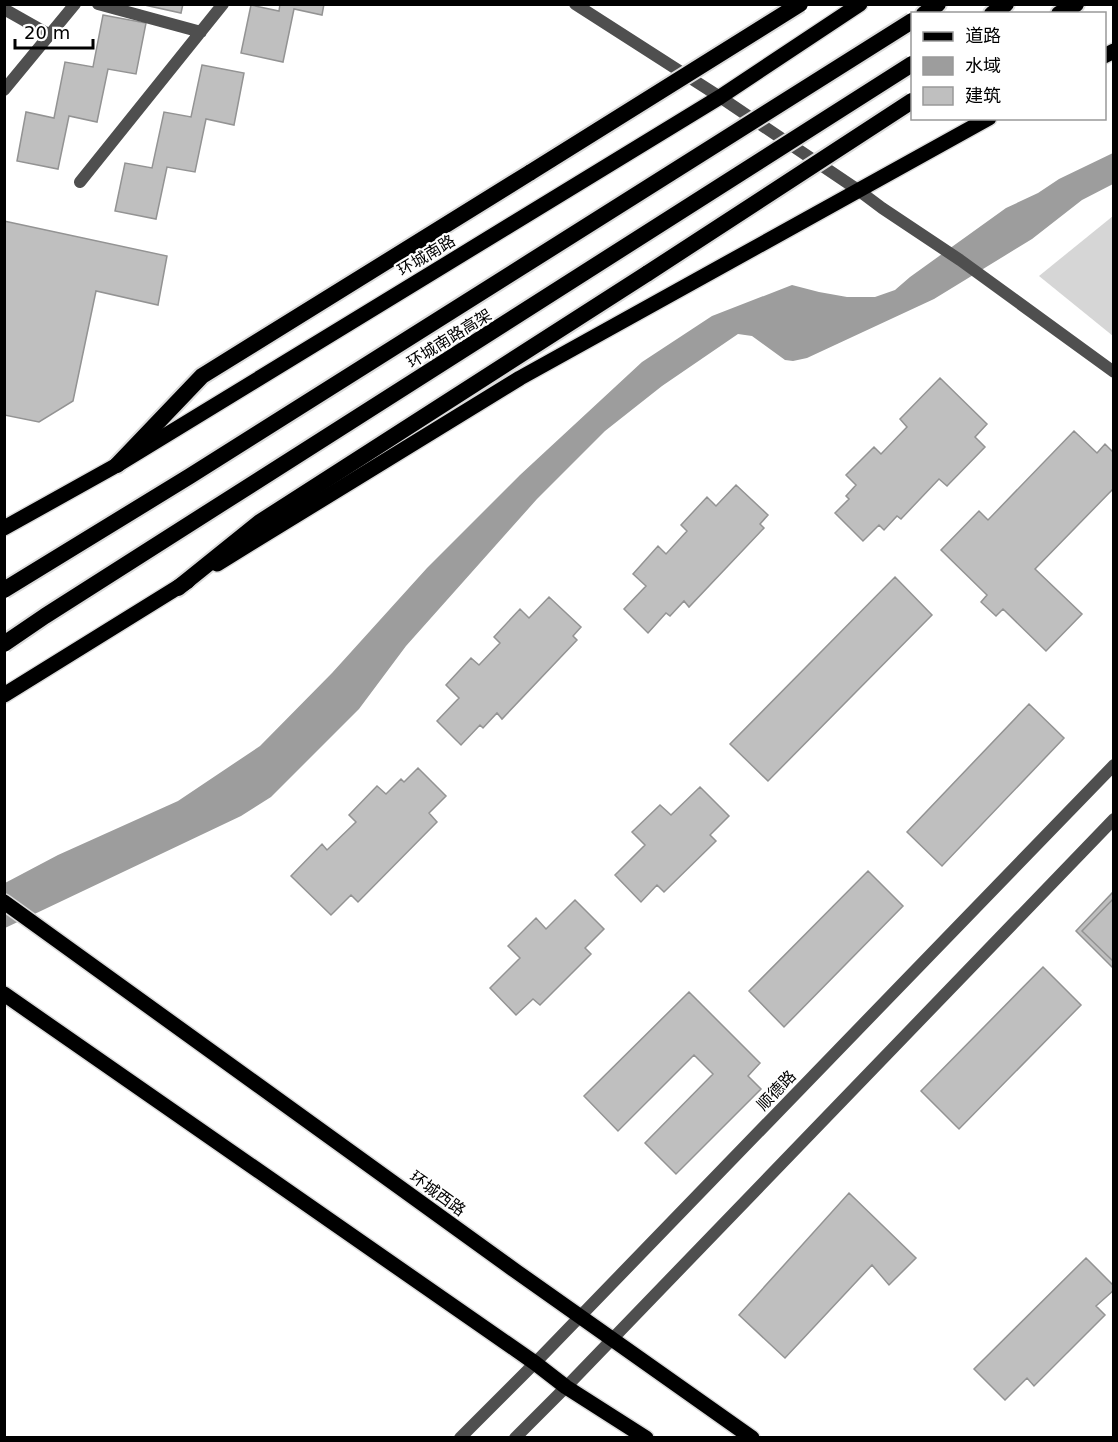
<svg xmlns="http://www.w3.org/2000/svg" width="1118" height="1442" font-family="'DejaVu Sans','Noto Sans SC',sans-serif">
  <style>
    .green { fill: #d6d6d6 }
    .water { fill: #9d9d9d }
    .building { fill: #bfbfbf; stroke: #939393; stroke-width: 1.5 }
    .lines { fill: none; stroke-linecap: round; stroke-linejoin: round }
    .primary-casing { stroke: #dbdbdb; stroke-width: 18 }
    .trunk-casing { stroke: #dbdbdb; stroke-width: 20 }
    .service { stroke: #4f4f4f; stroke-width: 12 }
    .minor { stroke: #4f4f4f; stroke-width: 12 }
    .tertiary { stroke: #4f4f4f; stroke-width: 12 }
    .primary { stroke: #000; stroke-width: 15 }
    .trunk { stroke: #000; stroke-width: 16 }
    .trunk-bridge-casing { stroke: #dbdbdb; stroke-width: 20; stroke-linecap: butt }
    .trunk-bridge { stroke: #000; stroke-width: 16 }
    .labels { text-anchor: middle; stroke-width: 4.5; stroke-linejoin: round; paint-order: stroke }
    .street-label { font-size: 16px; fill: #000; stroke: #fff }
  </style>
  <rect width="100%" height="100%" fill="#fff"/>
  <path class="green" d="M1113,216V336L1039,276Z"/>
  <path class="water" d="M1113,153V184L1082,200L1032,239L934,299L807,358L793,361L785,360L752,336L738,334L662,386L605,431L537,499L406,646L359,709L271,797L241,816L5,928V883L58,855L178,801L260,746L332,673L427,568L520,475L642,362L712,316L792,285L819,292L847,297H875L895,290L910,277L1006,208L1038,193L1059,179Z"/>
  <path class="building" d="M140,4H183L181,13Z
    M280,4H324L322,15L294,9L283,62L241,53L251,5L279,11Z
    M103,15L146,23L136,74L108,69L97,122L69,116L58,169L17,161L26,112L54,118L65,62L93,67Z
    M202,65L244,73L234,125L206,119L195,172L167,167L156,219L115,211L125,163L152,168L164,112L191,117Z
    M4,221L167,256L158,305L96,291L73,401L39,422L4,415Z
    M940,378L987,424L975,437L985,447L947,486L939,479L901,519L897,516L884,530L879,525L863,541L835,513L849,499L846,496L856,485L846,475L874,447L881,454L907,427L900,419Z
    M1074,431L1097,453L1105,444L1114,453V488L1035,569L1082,614L1046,651L1003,609L996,616L981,602L987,595L941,550L979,511L988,520Z
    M736,485L768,515L760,524L764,528L689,607L684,601L670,616L666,613L648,633L624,609L646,586L633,574L658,546L666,554L687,531L681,525L707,497L716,506Z
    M895,577L932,615L768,781L730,744Z
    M549,597L581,627L573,636L577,640L502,719L497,713L483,728L480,725L461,745L437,721L459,698L446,685L471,658L479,665L500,643L494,637L520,609L529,618Z
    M1029,704L1064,738L942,866L907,832Z
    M418,768L446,796L429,813L437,822L358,902L351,895L331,915L291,876L322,844L327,850L356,822L349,815L377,786L386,794L401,779L404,782Z
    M700,787L729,816L710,835L716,841L664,892L657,885L641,902L615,875L645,845L632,832L660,805L671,815Z
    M868,871L903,906L784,1027L749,991Z
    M1114,891V969L1076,931Z
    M1114,898V962L1082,931Z
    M575,900L604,929L585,948L591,954L540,1005L533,999L516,1015L490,988L520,958L508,946L536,918L546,929Z
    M1043,967L1081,1005L959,1129L921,1091Z
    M689,992L760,1063L748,1076L761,1089L676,1174L645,1143L713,1074L694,1055L618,1131L584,1096Z
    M849,1193L916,1258L889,1285L872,1265L785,1358L739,1315Z
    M1086,1258L1114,1286V1290L1096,1306L1105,1315L1034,1386L1027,1378L1005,1400L974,1369Z"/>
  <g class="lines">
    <defs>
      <path id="primary" d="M1104,56L1114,51
        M4,528L117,465L720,97L860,4
        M217,564L520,378L989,118
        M4,695L188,581
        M4,902L517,1272L752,1438
        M4,994L535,1363L566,1387L646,1438"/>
      <path id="trunk" d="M924,14L938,4
        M992,14L1006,4
        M1059,14L1076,4
        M117,465L202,376L531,172
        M178,588L260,522L648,273"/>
    </defs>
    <use href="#primary" class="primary-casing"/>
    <use href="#trunk" class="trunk-casing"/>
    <path class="service" d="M98,4L201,32
      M4,9L50,35
      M80,182L223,4"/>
    <path class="minor" d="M4,90L75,4
      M460,1438L535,1363L1114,765
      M515,1438L566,1387L1114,819"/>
    <path class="tertiary" d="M575,4L720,97L858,190L882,208L960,260L1114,372"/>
    <use href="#primary" class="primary"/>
    <use href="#trunk" class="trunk"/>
    <defs>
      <path id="trunk-bridge" d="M531,172L800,4
        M648,273L912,101
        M4,590L190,476L912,21
        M4,644L45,616L912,64"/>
    </defs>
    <use href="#trunk-bridge" class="trunk-bridge-casing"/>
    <use href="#trunk-bridge" class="trunk-bridge"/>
  </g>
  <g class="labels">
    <g class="street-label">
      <text transform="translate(426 255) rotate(-31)" y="6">环城南路</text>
      <text transform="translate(449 338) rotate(-32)" y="6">环城南路高架</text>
      <text transform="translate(776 1090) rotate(-46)" y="6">顺德路</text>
      <text transform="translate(438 1193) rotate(36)" y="6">环城西路</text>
    </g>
  </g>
  <rect width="1118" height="1442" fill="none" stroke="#000000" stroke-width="12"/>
  <rect x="911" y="12" width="195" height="108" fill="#ffffff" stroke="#999999" stroke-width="1.5"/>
  <rect x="923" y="32" width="30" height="9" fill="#000000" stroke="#999999" stroke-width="1.5"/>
  <text x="965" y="42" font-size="18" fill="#000000">道路</text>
  <rect x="923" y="57" width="30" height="18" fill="#9d9d9d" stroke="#999999" stroke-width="1.5"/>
  <text x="965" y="72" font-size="18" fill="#000000">水域</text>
  <rect x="923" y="87" width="30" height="18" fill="#bfbfbf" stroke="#999999" stroke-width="1.5"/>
  <text x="965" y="102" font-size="18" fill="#000000">建筑</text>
  <path d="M15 39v9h78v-9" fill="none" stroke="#000000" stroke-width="3"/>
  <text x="24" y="39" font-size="18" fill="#000000" stroke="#ffffff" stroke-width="4.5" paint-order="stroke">20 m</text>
</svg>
